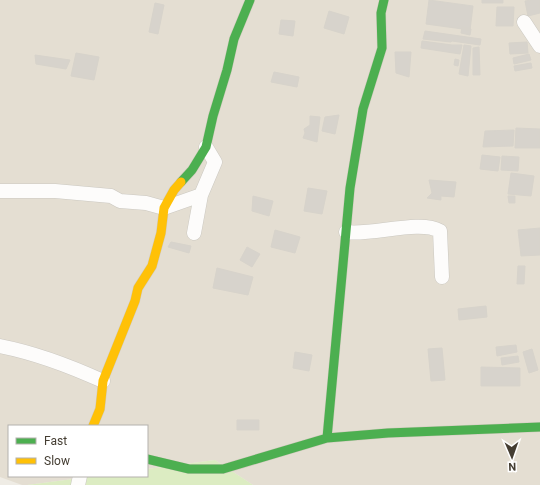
<svg xmlns="http://www.w3.org/2000/svg" width="540" height="485" font-family="Roboto,sans-serif">
  <style>
    .residential { fill: #e4ded2 }
    .green { fill: #dcecc2 }
    .building { fill: #d7d3cc; stroke: #d7d3cb }
    .lines { fill: none; stroke-linecap: round; stroke-linejoin: round }
    .street-casing { stroke: #cbc8c1; stroke-width: 15 }
    .fast-casing { stroke: #d0cabd; stroke-width: 10 }
    .slow-casing { stroke: #d0cabd; stroke-width: 10 }
    .street { stroke: #fdfcfb; stroke-width: 14 }
    .fast { stroke: #4caf50; stroke-width: 9 }
    .slow { stroke: #ffc107; stroke-width: 9 }
  </style>
  <rect width="100%" height="100%" fill="#efece5"/>
  <path class="residential" d="M0,0H540V485H253L215,460L147,469V426H9V476H96L27,485H22L0,477Z"/>
  <path class="green" d="M215,460L253,485H27L96,476H147V469Z"/>
  <path class="building" d="M429,0L473,6L470,30L426,24Z
    M482,0H503V3H482Z
    M531,0H540V13L528,16L525,1Z
    M155,3L164,5L158,34L149,32Z
    M497,7H514L513,26H496Z
    M329,11L349,17L344,34L324,28Z
    M281,20L295,21L293,36L279,34Z
    M462,27L471,29L470,35L461,33Z
    M425,31L481,39L480,45L452,41L451,42L423,39Z
    M422,41L452,45H462L460,54L421,48Z
    M527,42L528,53L510,54L509,43Z
    M464,45L471,46L468,76L459,74Z
    M479,47L480,75H473V48Z
    M395,52H411L409,77L396,73Z
    M76,53L99,57L94,80L71,76Z
    M529,54L531,60L514,64L513,58Z
    M35,55L70,60L66,69L36,64Z
    M455,59L459,60L458,66L454,65Z
    M531,63L532,68L515,71L514,66Z
    M274,72L299,77L297,87L271,82Z
    M339,115L335,134L322,131L325,117Z
    M310,116L320,117L317,142L303,138L305,133L304,129L310,125Z
    M516,128L540,129V148H515Z
    M514,130L513,146L483,147L485,131Z
    M482,155L500,157L498,171L480,169Z
    M502,156L519,157L518,171L501,170Z
    M511,173L534,176L531,196L508,194Z
    M429,180L456,182L454,197L441,196V200L427,198L432,193Z
    M308,188L327,191L322,214L304,211Z
    M253,196L273,201L269,216L252,211Z
    M508,196H515V203H509Z
    M540,228V255L521,256L518,230Z
    M275,230L300,237L295,253L271,247Z
    M171,242L191,246L189,253L168,247Z
    M247,247L260,254L252,267L240,260Z
    M518,266H525L524,284H517Z
    M217,268L253,277L248,295L213,288Z
    M486,306L487,317L459,320L458,309Z
    M516,345L517,352L497,356L496,347Z
    M442,348L445,380L431,381L428,349Z
    M532,349L538,370L529,373L523,352Z
    M295,352L312,355L309,371L293,368Z
    M518,356L519,362L502,365L501,358Z
    M481,367L520,368V386H481Z
    M237,420H259V430H237Z"/>
  <g class="lines">
    <defs>
      <path id="street" d="M524,22L540,46
        M0,191H55L111,196L120,201L146,203L164,208L201,195
        M346,232C371,236 420,219 440,231L442,277
        M194,233L201,195L215,162L206,147
        M0,346C36,353 70,366 103,381
        M78,485L80,476"/>
      <path id="fast" d="M181,182L192,170L206,147L213,116L227,70L234,39L250,0
        M327,438L350,188L363,109L382,48L381,13L384,0
        M147,459L189,469H223L327,438L388,433L540,427"/>
      <path id="slow" d="M93,426L100,409L103,381L135,301L138,288L152,266L161,233L164,208L174,190L181,182"/>
    </defs>
    <use href="#street" class="street-casing"/>
    <use href="#fast" class="fast-casing"/>
    <use href="#slow" class="slow-casing"/>
    <use href="#street" class="street"/>
    <use href="#fast" class="fast"/>
    <use href="#slow" class="slow"/>
  </g>
  <rect x="8" y="425" width="140" height="52" fill="#ffffff" stroke="#b4b1ad"/>
  <rect x="16" y="438" width="20" height="6" fill="#4caf50" stroke="#b4b1ad"/>
  <text x="44" y="445" font-size="12" fill="#443d32">Fast</text>
  <rect x="16" y="458" width="20" height="6" fill="#ffc107" stroke="#b4b1ad"/>
  <text x="44" y="465" font-size="12" fill="#443d32">Slow</text>
  <g transform="translate(512 457) rotate(178)" stroke="#ffffff" stroke-width="3" paint-order="stroke">
  <path d="M0-3L7 15L0 10L-7 15Z" fill="#443d32"/>
  <text y="-6" font-size="11" font-weight="bold" text-anchor="middle" fill="#443d32">N</text>
  </g>
</svg>
